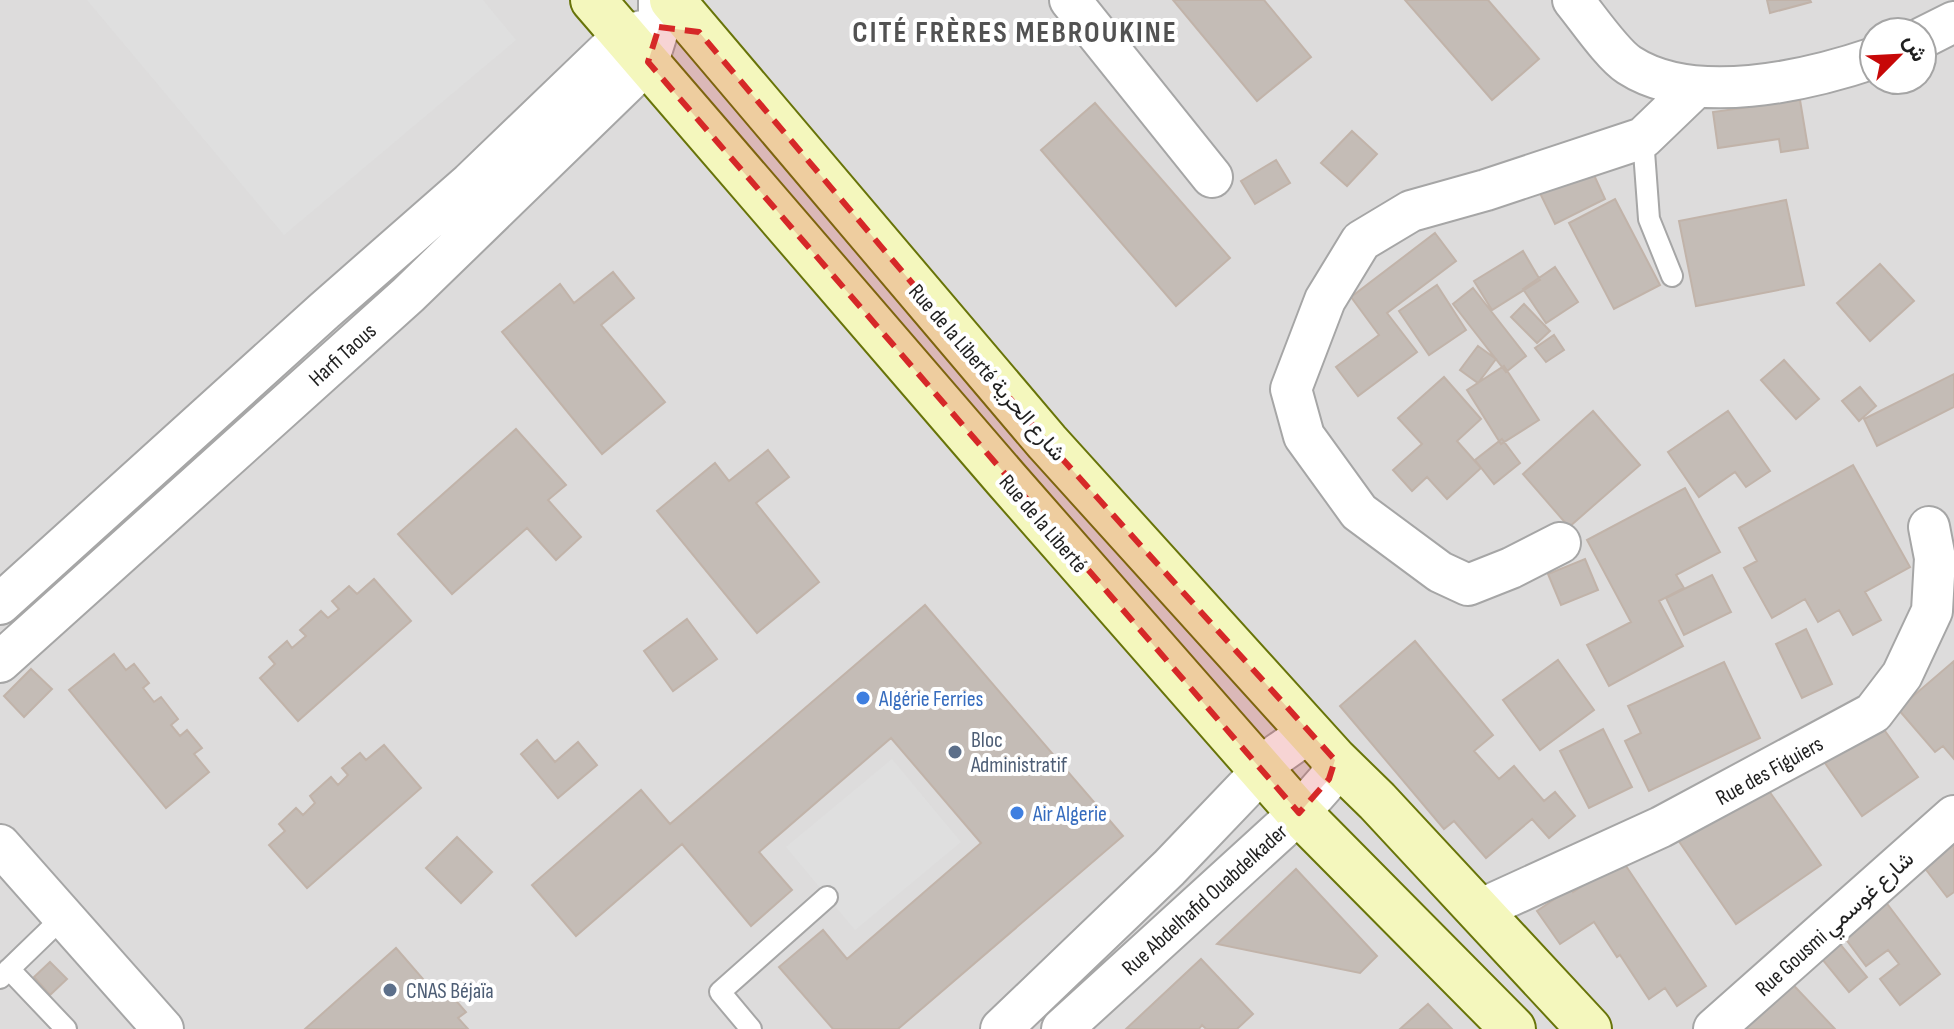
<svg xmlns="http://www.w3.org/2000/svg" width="1954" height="1029" font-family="'Sofia Sans Condensed',Vazirmatn,sans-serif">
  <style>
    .residential { fill: #dddcdc; fill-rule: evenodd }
    .parking { fill: #dfdfdf }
    .building { fill: #c4bcb6; stroke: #c1b3a9; stroke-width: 2 }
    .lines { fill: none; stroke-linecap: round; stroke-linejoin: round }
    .lane-casing { stroke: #a6a6a6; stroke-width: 24 }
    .street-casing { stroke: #a6a6a6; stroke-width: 44 }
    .secondary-casing { stroke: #687409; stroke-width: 48 }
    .lane { stroke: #fff; stroke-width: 20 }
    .street { stroke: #fff; stroke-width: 40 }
    .secondary { stroke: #f4f7bd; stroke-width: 44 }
    .marked { fill: #d62828; fill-opacity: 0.2; stroke: #d62828; stroke-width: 6; stroke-dasharray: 16 10; stroke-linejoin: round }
    .shop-dot { fill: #3f7fe0; stroke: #fff; stroke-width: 3 }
    .service-dot { fill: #5c6f8a; stroke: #fff; stroke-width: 3 }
    .labels { text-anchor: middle; stroke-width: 8; stroke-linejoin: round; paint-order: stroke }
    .street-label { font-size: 22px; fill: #1f1f1f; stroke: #fff }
    .shop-label { font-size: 22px; fill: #366cbe; stroke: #fff; text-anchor: start }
    .service-label { font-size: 22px; fill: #4e5e75; stroke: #fff; text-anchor: start }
    .district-label { font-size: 30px; font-weight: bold; letter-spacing: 2px; fill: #525252; stroke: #fff }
  </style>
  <rect width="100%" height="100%" fill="#f0ece6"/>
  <path class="residential" d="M0,0H1954V1029H0ZM1874,32H1922V80H1874Z"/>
  <path class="parking" d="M87,0H483L516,40L284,235Z
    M892,759L961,842L855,930L786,847Z"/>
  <path class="building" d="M1173,0H1264L1311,57L1257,101Z
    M1405,0H1488L1539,59L1492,100Z
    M1767,0H1810L1811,2L1770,13Z
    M1800,100L1808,148L1781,152L1779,139L1718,148L1713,112Z
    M1095,103L1230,258L1176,306L1041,150Z
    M1352,131L1377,154L1347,186L1321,163Z
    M1276,160L1290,183L1255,204L1241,181Z
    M1588,162L1605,199L1555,224L1537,187Z
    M1615,199L1660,285L1614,309L1569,223Z
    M1786,200L1804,285L1696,306L1679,221Z
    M1435,233L1456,261L1387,313L1417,352L1358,396L1336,367L1379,335L1351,297Z
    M1523,251L1540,280L1492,310L1474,281Z
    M1880,264L1914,301L1870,341L1837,303Z
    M1555,267L1578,302L1546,323L1523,289Z
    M613,272L634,298L601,325L665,402L602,454L502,332L560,284L574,303Z
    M1437,285L1466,330L1429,355L1399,311Z
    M1473,288L1526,356L1506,372L1453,304Z
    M1524,304L1550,331L1537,343L1511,317Z
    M1554,335L1564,350L1546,362L1535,348Z
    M1478,346L1496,359L1478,383L1460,370Z
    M1784,360L1819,399L1796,419L1761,380Z
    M1504,366L1539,420L1501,444L1467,390Z
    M1954,374V407L1877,446L1864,419Z
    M1444,377L1481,419L1457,441L1481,468L1447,499L1427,477L1412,491L1393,470L1422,444L1398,418Z
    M1860,387L1876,406L1859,421L1842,401Z
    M1593,411L1640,465L1569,527L1523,474Z
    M1728,411L1770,471L1746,487L1735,472L1699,497L1668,452Z
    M516,429L566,485L548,500L581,537L556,560L527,528L452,594L398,534Z
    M1502,439L1520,463L1494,484L1475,460Z
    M768,450L789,477L756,503L819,582L757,633L657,511L715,463L729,481Z
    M1853,465L1910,567L1865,592L1881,620L1853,635L1839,610L1818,622L1805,599L1772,618L1744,568L1757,561L1739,528Z
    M1685,488L1720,552L1676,575L1684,588L1659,601L1683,646L1609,686L1587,645L1631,622L1587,540Z
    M1585,559L1598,590L1561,605L1548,574Z
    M1712,575L1731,612L1684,635L1666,598Z
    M374,579L411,621L298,721L260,678L275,664L269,657L287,641L292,648L306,636L300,630L321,611L328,618L339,609L332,601L349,586L357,594Z
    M925,605L1123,836L898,1029H833L779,967L823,930L847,959L981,843L891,738L759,852L792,890L751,926L682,844L576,936L532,885L641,790L670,824Z
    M687,619L717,659L673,691L644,651Z
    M1806,629L1832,684L1802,698L1776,644Z
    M1415,641L1493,735L1474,751L1499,779L1514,766L1544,801L1555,792L1575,816L1549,838L1532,819L1486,858L1454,821L1444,829L1340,706Z
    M114,654L126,670L134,664L149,683L143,688L154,702L161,697L178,719L171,725L180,736L187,730L202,748L194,754L209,772L166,808L69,690Z
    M1558,660L1594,710L1540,750L1503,700Z
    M1954,661V759L1943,746L1935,752L1898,709Z
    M1724,662L1760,738L1649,791L1625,741L1641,733L1628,706Z
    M31,669L52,689L24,717L4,696Z
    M1880,724L1918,777L1862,816L1825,763Z
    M1603,729L1632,787L1589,808L1560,751Z
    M537,740L555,762L578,742L597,765L558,798L521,754Z
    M384,745L421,788L307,888L269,845L285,831L279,824L296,808L303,815L315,803L310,796L331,777L338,785L348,775L342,768L360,753L366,760Z
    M1762,781L1821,865L1736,924L1678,840Z
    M1954,828V892L1947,897L1917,858Z
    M457,837L492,872L461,903L426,868Z
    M1622,860L1706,986L1677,1006L1665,988L1649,999L1620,955L1617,957L1594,922L1560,944L1537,911L1571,888L1573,892Z
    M1296,869L1377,956L1360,973L1217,944Z
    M1879,893L1940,974L1900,1005L1880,979L1899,964L1888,950L1866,966L1836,926Z
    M1831,933L1867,977L1849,992L1813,948Z
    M396,948L435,993L444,987L466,1012L458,1018L468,1029H305Z
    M1201,959L1253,1014L1237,1029H1206L1202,1025L1199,1029H1126Z
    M50,962L67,979L50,995L34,977Z
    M1781,972L1835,1029H1721Z
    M1428,1004L1452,1029H1400Z"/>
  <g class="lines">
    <defs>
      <path id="lane" d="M1643,138L1649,219L1672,276
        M9,969L66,1029
        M0,978L63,917
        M751,1029L720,992L827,897"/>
      <path id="street" d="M1070,0L1212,177
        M1573,0C1587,17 1612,54 1629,65C1694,107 1806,81 1874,58
        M1922,38L1954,22
        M1560,543L1511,568L1468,585L1440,572L1359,512L1304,436L1291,389L1325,300L1361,241L1411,211L1486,190L1643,138L1695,88
        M0,604L324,311L470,183L624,35L656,28
        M0,662L408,295L648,62L659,27V0
        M0,845L163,1029
        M1479,910L1661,827L1873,713L1902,675L1932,611L1935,558L1929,527
        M1001,1029L1169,868L1278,754L1298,740L1313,735
        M1062,1029L1299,813L1329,779L1335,760
        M1714,1029L1954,816"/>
      <path id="secondary" d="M593,0L1006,479L1299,813L1513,1029
        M672,0L1047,442L1335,760L1377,801L1589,1029"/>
    </defs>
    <use href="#lane" class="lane-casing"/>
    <use href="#street" class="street-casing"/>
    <use href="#secondary" class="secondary-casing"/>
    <use href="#lane" class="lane"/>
    <use href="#street" class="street"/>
    <use href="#secondary" class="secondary"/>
  </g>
  <path class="marked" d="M659,27L699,32L1047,442L1335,760L1329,779L1299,813L648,62Z"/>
  <g class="shop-dot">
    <circle cx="863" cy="698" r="8"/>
    <circle cx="1017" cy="813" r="8"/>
  </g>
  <g class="service-dot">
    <circle cx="955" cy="752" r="8"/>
    <circle cx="390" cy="990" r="8"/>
  </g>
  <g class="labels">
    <g class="street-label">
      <text transform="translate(342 354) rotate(-42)" y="8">Harfi Taous</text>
      <text transform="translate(988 372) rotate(49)" y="8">Rue de la Liberté شارع الحرية</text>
      <text transform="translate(1044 523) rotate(49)" y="8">Rue de la Liberté</text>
      <text transform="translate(1769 770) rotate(-29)" y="8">Rue des Figuiers</text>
      <text transform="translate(1204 899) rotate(-42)" y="8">Rue Abdelhafid Ouabdelkader</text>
      <text transform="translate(1834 923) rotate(-42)" y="8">Rue Gousmi شارع غوسمي</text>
    </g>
    <g class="shop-label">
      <text x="879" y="706">Algérie Ferries</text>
      <text x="1033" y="821">Air Algerie</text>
    </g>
    <g class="service-label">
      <text x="971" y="747">Bloc<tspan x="971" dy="25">Administratif</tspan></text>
      <text x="406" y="998">CNAS Béjaïa</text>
    </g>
    <g class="district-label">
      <text x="1015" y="42">CITÉ FRÈRES MEBROUKINE</text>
    </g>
  </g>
  <g transform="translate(1898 56) rotate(66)"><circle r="38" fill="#ffffff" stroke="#a5a5a5" stroke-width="2"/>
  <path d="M0-6L14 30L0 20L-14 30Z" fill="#c70808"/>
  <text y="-12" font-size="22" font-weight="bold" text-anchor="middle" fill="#1f1f1f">ش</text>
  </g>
</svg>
